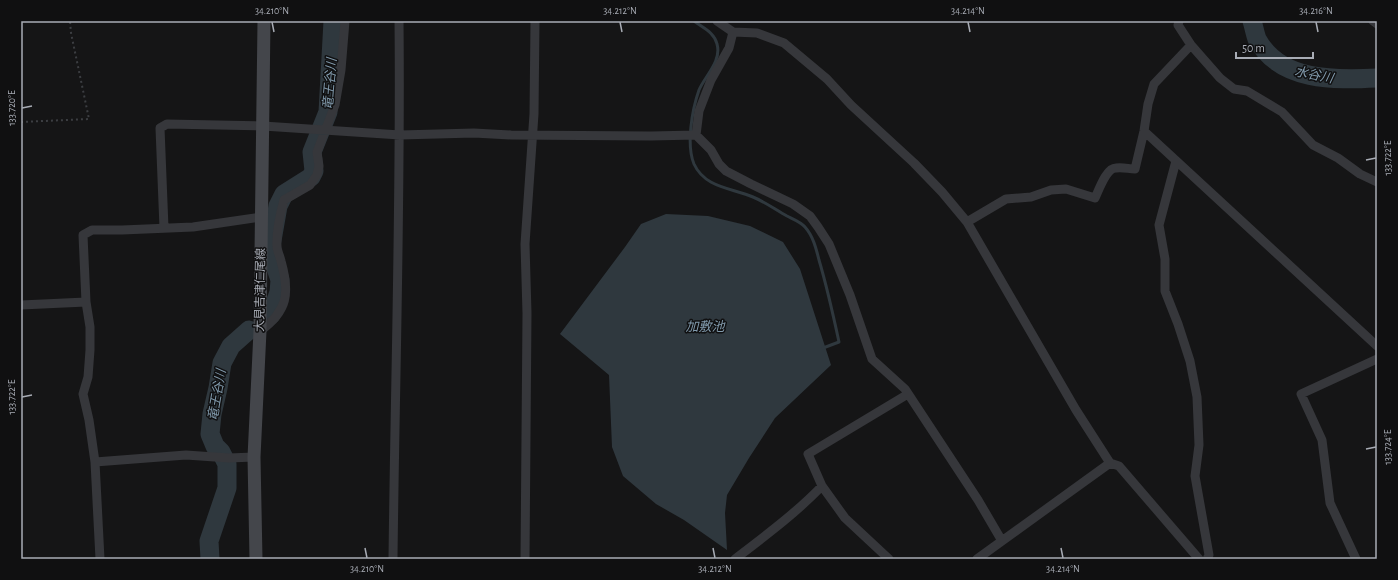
<svg xmlns="http://www.w3.org/2000/svg" width="1398" height="580" font-family="'Alegreya Sans','Noto Sans JP',sans-serif">
  <style>
    .water { fill: #2f383e }
    .lines { fill: none; stroke-linecap: round; stroke-linejoin: round }
    .stream { stroke: #2f383e; stroke-width: 3 }
    .river { stroke: #2f383e; stroke-width: 19 }
    .path { stroke: #3c3e42; stroke-width: 2; stroke-dasharray: 2 3; stroke-linecap: butt }
    .street { stroke: #36373b; stroke-width: 9 }
    .secondary { stroke: #44464b; stroke-width: 13 }
    .ticks { fill: none; stroke: #a8acb5; stroke-width: 1.5 }
    .labels { text-anchor: middle; stroke-width: 3; stroke-linejoin: round; paint-order: stroke }
    .street-label { font-size: 12px; fill: #a8acb5; stroke: #101011 }
    .water-label { font-size: 13px; font-style: italic; fill: #829bad; stroke: #101011 }
    .neatline { fill: none; stroke: #a8acb5; stroke-width: 1.5 }
    .ticks-label { font-size: 10px; text-anchor: middle; fill: #a8acb5 }
  </style>
  <rect width="100%" height="100%" fill="#151516"/>
  <path class="water" d="M666,214L708,216L750,226L783,242L800,269L831,365L775,418L749,458L727,495L725,513L727,550L684,520L656,504L623,476L612,447L609,375L560,334L625,247L641,224Z"/>
  <g class="lines">
    <path class="stream" d="M694,21C703,28 714,32 717,44C722,61 705,76 699,90C692,110 686,145 694,164C705,188 732,188 753,197C765,202 776,210 787,216C793,219 801,222 805,227C813,236 816,248 819,260C827,287 833,314 839,342L823,348"/>
    <path class="river" d="M1252,21C1254,27 1255,34 1257,39C1280,82 1335,80 1377,78
      M271,315L279,292L280,280L274,262L271,246L278,206L284,194L311,177L314,171L312,152L328,112L333,21
      M210,559L209,541L227,488V464L221,452L215,446L210,434L212,414L218,388L222,363L231,346L249,330"/>
    <path class="path" d="M21,122L89,119L71,33L70,21"/>
    <path class="street" d="M717,21L733,32L757,33L784,43L827,79L851,105L914,163L942,192L967,222L1076,410L1110,463L1119,466L1199,559
      M1179,21L1178,25L1191,45L1220,78L1234,89L1247,91L1282,112L1313,145L1338,158L1360,174L1377,182
      M1373,21L1377,24
      M1144,131L1377,346
      M696,135L699,111L711,80L729,48L733,32
      M1176,161L1159,225L1165,259V291L1178,324L1190,361L1197,397L1199,445L1195,476L1209,555L1207,559
      M967,222L1006,199L1031,197L1051,190L1066,189L1095,198C1099,190 1106,168 1116,168C1123,167 1129,169 1135,169L1144,131L1148,104L1154,84L1191,45
      M164,228L160,128L167,124L263,126L400,135L474,133L511,135L651,136L696,135L711,150L719,164L726,171L751,184L793,204L810,216L818,227L829,244L850,295L872,359L905,389L978,500L1002,541
      M21,305L86,302
      M260,331C288,311 290,293 281,261C280,256 277,251 277,246C276,231 280,215 284,200L310,185L317,175L319,166L317,152L335,105L341,70L345,21
      M95,462L186,455L229,458L254,457
      M100,559L95,462L89,420L83,394L88,377L90,350V327L86,302L83,235L92,230H122L193,227L261,217
      M393,559C395,380 401,200 399,21
      M525,559L527,313L525,244L534,114L535,21
      M735,559C765,536 796,513 822,486
      M889,559L845,518L822,486L808,454L908,394
      M977,559L1110,463
      M1356,559L1330,503L1322,440L1301,394L1377,359"/>
    <path class="secondary" d="M256,559L254,457L260,331L264,21"/>
  </g>
  <path class="ticks" d="M272,22L274,32M620,22L622,32M968,22L970,32M1316,22L1318,32M22,108L32,106M1366,160L1376,158M22,397L32,395M1366,449L1376,447M365,548L367,558M713,548L715,558M1061,548L1063,558"/>
  <g class="labels">
    <g class="street-label">
      <text transform="translate(260 290) rotate(-89)" y="4">大見吉津仁尾線</text>
    </g>
    <g class="water-label">
      <text transform="translate(1314 74) rotate(11)" y="5">水谷川</text>
      <text transform="translate(329 84) rotate(-85)" y="5">竜王谷川</text>
      <text x="705" y="331">加敷池</text>
      <text transform="translate(216 395) rotate(-80)" y="5">竜王谷川</text>
    </g>
  </g>
  <rect width="1398" height="580" fill="none" stroke="#101011" stroke-width="44"/>
  <path d="M1236 52v6h77v-6" fill="none" stroke="#a8acb5" stroke-width="2"/>
  <text x="1242" y="52" font-size="12" fill="#a8acb5" stroke="#101011" stroke-width="3" paint-order="stroke">50 m</text>
  <rect x="22" y="22" width="1354" height="536" class="neatline"/>
  <g class="ticks-label">
    <text x="272" y="14">34.210°N</text>
    <text x="620" y="14">34.212°N</text>
    <text x="968" y="14">34.214°N</text>
    <text x="1316" y="14">34.216°N</text>
    <text transform="translate(11 108) rotate(-90)" y="4">133.720°E</text>
    <text transform="translate(1387 158) rotate(-90)" y="4">133.722°E</text>
    <text transform="translate(11 397) rotate(-90)" y="4">133.722°E</text>
    <text transform="translate(1387 447) rotate(-90)" y="4">133.724°E</text>
    <text x="367" y="572">34.210°N</text>
    <text x="715" y="572">34.212°N</text>
    <text x="1063" y="572">34.214°N</text>
  </g>
</svg>
